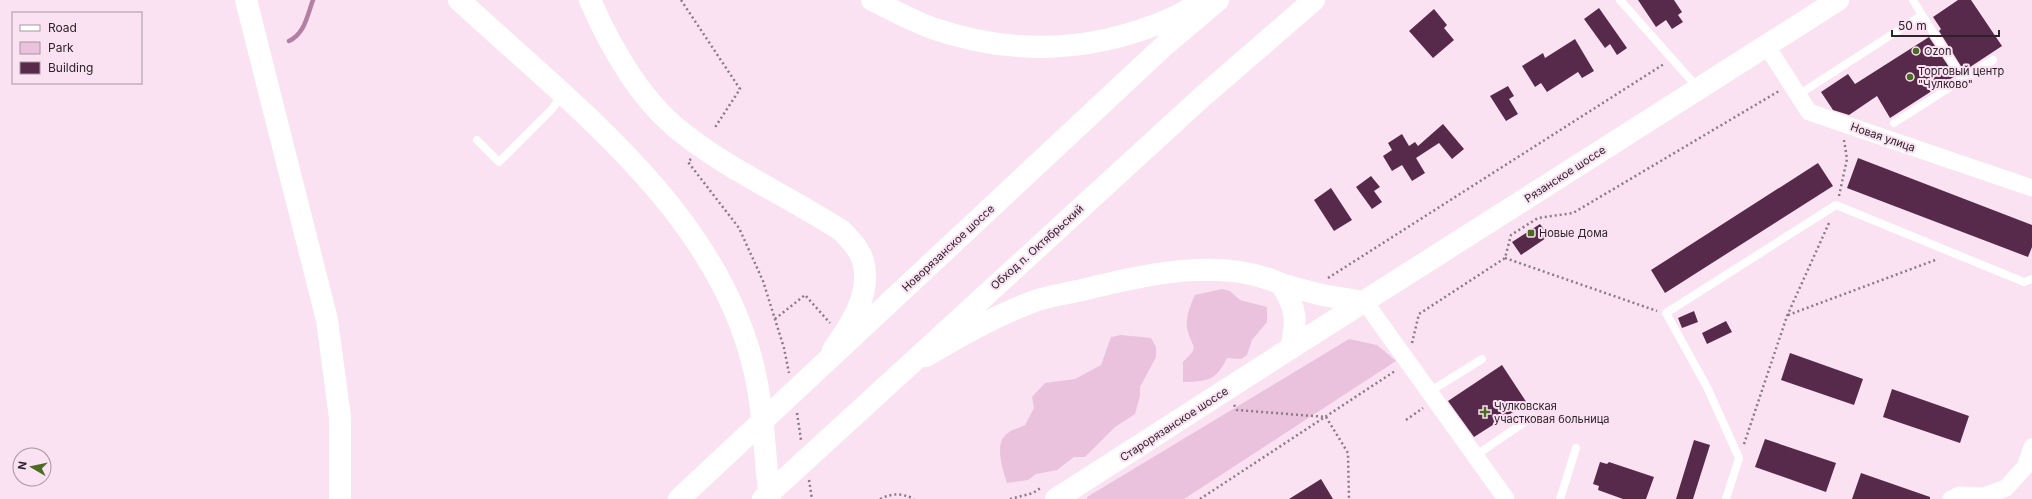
<svg xmlns="http://www.w3.org/2000/svg" width="2032" height="499" font-family="Inter,sans-serif">
  <style>
    .green { fill: #eac2dd }
    .lines { fill: none; stroke-linecap: round; stroke-linejoin: round }
    .stream { stroke: #b37fa3; stroke-width: 4.5 }
    .building { fill: #572a4b }
    .path { stroke: #897a85; stroke-width: 2.5; stroke-dasharray: 2 3; stroke-linecap: butt }
    .service { stroke: #fff; stroke-width: 8 }
    .minor { stroke: #fff; stroke-width: 17 }
    .secondary { stroke: #fff; stroke-width: 22 }
    .primary { stroke: #fff; stroke-width: 22 }
    .trunk { stroke: #fff; stroke-width: 22 }
    .poi-dot { fill: #4a6b21; stroke: #fae2f2; stroke-width: 1.5 }
    .labels { text-anchor: middle; stroke-width: 4; stroke-linejoin: round; paint-order: stroke }
    .poi-label { font-size: 11px; fill: #2c242a; stroke: #fae2f2; text-anchor: start }
    .street-label { font-size: 11px; fill: #2c242a; stroke: #fae2f2 }
  </style>
  <rect width="100%" height="100%" fill="#fae2f2"/>
  <path class="green" d="M1222,289L1230,291L1240,300L1267,307V322L1252,340L1247,355L1241,359L1227,358C1215,382 1207,381 1183,382V362C1200,345 1193,350 1188,332C1184,320 1190,306 1195,295Z
    M1121,335L1151,338L1156,347V357L1140,387V396L1135,414L1115,427L1085,457H1074L1057,470L1036,474L1028,480L1007,483C1003,470 993,442 1008,433C1013,429 1020,428 1025,425L1034,408L1032,397L1045,383L1075,379L1101,365L1111,337Z
    M1349,339L1377,345L1396,361L1184,499H1087V497Z"/>
  <g class="lines">
    <path class="stream" d="M289,41C305,33 307,16 313,0"/>
  </g>
  <path class="building" d="M1638,0H1674L1682,12L1678,15L1683,22L1672,29L1666,20L1656,27Z
    M1958,0H1971L2002,46L1964,71L1939,31L1941,29L1933,17Z
    M1599,8L1627,48L1617,55L1610,44L1605,48L1584,19Z
    M1434,9L1447,25L1444,28L1454,40L1433,58L1409,31Z
    M1929,37L1955,76L1890,118L1877,96L1849,115L1833,110L1821,92L1848,74L1855,84Z
    M1575,39L1594,71L1582,78L1578,72L1547,92L1541,83L1535,87L1522,66L1543,53L1545,58Z
    M1508,86L1514,96L1509,99L1518,114L1506,121L1490,96Z
    M1443,124L1464,149L1452,159L1439,143L1416,158L1425,173L1412,181L1402,165L1392,171L1383,156L1392,150L1388,143L1402,134L1409,146L1415,142L1418,146Z
    M1858,158L2032,225V247L2028,257L1847,188Z
    M1818,163L1833,186L1665,293L1651,270Z
    M1371,176L1380,187L1374,191L1382,202L1372,209L1356,187Z
    M1331,188L1352,220L1334,231L1314,200Z
    M1540,224L1549,236L1521,255L1512,242Z
    M1694,311L1698,322L1682,328L1678,318Z
    M1726,321L1732,332L1707,344L1702,333Z
    M1790,353L1863,379L1854,405L1781,380Z
    M1502,365L1527,403L1474,437L1448,401Z
    M1892,389L1969,416L1960,443L1883,417Z
    M1765,439L1836,463L1826,492L1755,467Z
    M1694,440L1710,445L1693,499H1676Z
    M1600,462L1607,464L1609,462L1654,477L1646,499H1623L1598,490L1599,486L1593,484Z
    M1861,473L1930,497V499H1852Z
    M1321,479L1333,499H1289Z"/>
  <g class="lines">
    <path class="path" d="M681,0L740,89L714,129
      M691,159L688,162L739,228L763,281L784,348L789,373
      M1839,196L1847,159L1844,140
      M1505,258L1657,311
      M1328,278L1664,64
      M1788,315L1938,259
      M775,319L805,295L830,323
      M1412,343L1419,314L1505,258L1511,235L1538,218L1573,213L1779,91
      M1234,405L1237,410L1326,417L1348,453L1349,499
      M797,413L801,440
      M1406,420L1423,408
      M1744,444L1787,316L1829,223
      M809,480L812,499
      M880,499C892,493 902,493 914,499
      M1010,499L1033,493L1042,487
      M1200,499L1395,371"/>
    <path class="service" d="M1620,0L1698,88
      M1963,79L1993,60
      M1798,95L1922,15L1913,0
      M1894,123L1963,79L1922,15
      M477,140L499,162L551,110L563,95
      M1429,392L1482,359
      M1475,456L1532,417
      M1560,499L1576,448
      M1726,499L1739,458L1707,387L1666,313L1836,205L2024,282L2032,279"/>
    <path class="minor" d="M1766,45L1809,112L2032,188
      M1365,302L1506,499
      M1951,499L1959,495L1983,496L2006,488L2025,467L2032,447"/>
    <path class="secondary" d="M1281,284L1322,295L1365,302
      M1291,348L1838,0"/>
    <path class="primary" d="M246,0L327,320L340,418V499
      M459,0C570,103 715,210 753,365C764,409 764,454 770,499
      M590,0C610,46 636,93 674,126C725,169 787,195 842,231C850,240 860,249 863,261C872,293 851,325 833,350
      M872,0C893,10 914,22 935,29C1015,56 1095,52 1172,18C1183,14 1193,6 1203,0
      M926,356C960,336 995,316 1032,302C1047,296 1065,294 1082,290C1143,275 1222,256 1281,284C1297,308 1297,321 1291,348L1056,499"/>
    <path class="trunk" d="M679,499L1166,44L1218,0
      M763,499L1202,97L1314,0"/>
  </g>
  <g class="poi-dot">
    <circle cx="1916" cy="51" r="4"/>
    <circle cx="1910" cy="77" r="4"/>
    <rect x="1527" y="229" width="8" height="8" rx="2"/>
    <path d="M1483 406h4v4h4v4h-4v4h-4v-4h-4v-4h4z"/>
  </g>
  <g class="labels">
    <g class="poi-label">
      <text x="1924" y="55">Ozon</text>
      <text x="1918" y="75">Торговый центр<tspan x="1918" dy="13">"Чулково"</tspan></text>
      <text x="1539" y="237">Новые Дома</text>
      <text x="1494" y="410">Чулковская<tspan x="1494" dy="13">участковая больница</tspan></text>
    </g>
    <g class="street-label">
      <text transform="translate(1883 137) rotate(19)" y="4">Новая улица</text>
      <text transform="translate(1565 174) rotate(-33)" y="4">Рязанское шоссе</text>
      <text transform="translate(1037 247) rotate(-42)" y="4">Обход п. Октябрьский</text>
      <text transform="translate(948 248) rotate(-43)" y="4">Новорязанское шоссе</text>
      <text transform="translate(1174 424) rotate(-33)" y="4">Старорязанское шоссе</text>
    </g>
  </g>
  <rect x="12" y="12" width="130" height="72" fill="#fae2f2" stroke="#a896a2"/>
  <rect x="20" y="25" width="20" height="6" fill="#ffffff" stroke="#a896a2"/>
  <text x="48" y="32" font-size="12" fill="#2c242a">Road</text>
  <rect x="20" y="42" width="20" height="12" fill="#eac2dd" stroke="#a896a2"/>
  <text x="48" y="52" font-size="12" fill="#2c242a">Park</text>
  <rect x="20" y="62" width="20" height="12" fill="#572a4b" stroke="#a896a2"/>
  <text x="48" y="72" font-size="12" fill="#2c242a">Building</text>
  <g transform="translate(32 467) rotate(279)"><circle r="19" fill="#fae2f2" stroke="#a896a2"/>
  <path d="M0-3L7 15L0 10L-7 15Z" fill="#4a6b21"/>
  <text y="-6" font-size="11" font-weight="bold" text-anchor="middle" fill="#2c242a">N</text>
  </g>
  <path d="M1892 30v6h107v-6" fill="none" stroke="#2c242a" stroke-width="2"/>
  <text x="1898" y="30" font-size="12" fill="#2c242a" stroke="#fae2f2" stroke-width="3" paint-order="stroke">50 m</text>
</svg>
